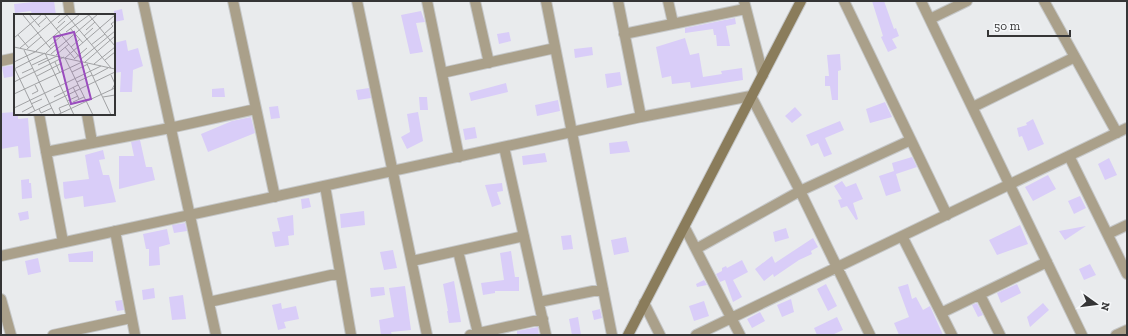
<svg xmlns="http://www.w3.org/2000/svg" width="1128" height="336" font-family="'Zilla Slab',serif">
  <style>
    .building { fill: #d9cdf8 }
    .lines { fill: none; stroke-linecap: round; stroke-linejoin: round }
    .street-casing { stroke: #c5c7c8; stroke-width: 12 }
    .secondary-casing { stroke: #c5c7c8; stroke-width: 12 }
    .street { stroke: #aaa08a; stroke-width: 10 }
    .secondary { stroke: #8a7c5b; stroke-width: 10 }
    .inset-road { fill: none; stroke: #a1a2a4; stroke-width: 1 }
    .view { fill: #9a4cbe; fill-opacity: 0.15; stroke: #9a4cbe; stroke-width: 2 }
    .inset-edge { fill: none; stroke: #353536; stroke-width: 2 }
  </style>
  <rect width="100%" height="100%" fill="#e9ebed"/>
  <path class="building" d="M43,1H54L56,15H32L31,11L15,13L14,4Z
    M872,1H884L894,29L896,28L899,36L892,39L897,48L888,52L881,37L883,36Z
    M122,9L124,20L114,22V11Z
    M421,11L425,22L416,23L423,52L410,54L401,15Z
    M735,18L736,24L726,26L730,46H717L716,35H714L713,29L685,33V28Z
    M509,32L511,41L499,44L497,34Z
    M685,38L690,55L699,53L703,77L722,74L721,71L742,68L743,80L691,88L690,82L672,84L671,76L662,78L656,47Z
    M126,40L128,51L138,48L143,66L133,70L132,92H120L121,72L114,73V63L116,62L114,43Z
    M592,47L593,55L575,58L574,49Z
    M840,54L841,70L838,71V100H832L830,86H825V76H829L827,55Z
    M14,65L15,76L4,78L2,67Z
    M620,72L622,85L607,88L605,74Z
    M506,83L508,92L471,101L469,93Z
    M224,88L225,97H212V89Z
    M369,88L371,98L358,100L356,90Z
    M419,97H427L428,110H420Z
    M558,100L560,111L537,116L535,105Z
    M885,102L892,117L870,123L866,109Z
    M278,106L280,118L271,119L269,107Z
    M795,107L802,115L792,123L785,116Z
    M15,112V114H18V119L28,118L31,157L19,158L18,146L1,149V113Z
    M418,112L423,141L407,149L401,137L410,132L407,114Z
    M251,117L255,133L208,152L201,134L232,121Z
    M1033,119L1044,144L1028,151L1022,136L1019,137L1017,128L1027,125L1026,123Z
    M840,121L844,130L825,138L832,154L824,157L818,143L811,146L806,135Z
    M475,127L477,138L465,140L463,129Z
    M140,140L146,167H152L155,180L119,189V156H134L131,142Z
    M627,141L630,152L610,154L609,143Z
    M103,150L105,159L99,160L103,175H109L116,202L84,207L83,196L65,199L64,197L63,182L89,179L85,155Z
    M545,153L547,162L523,165L522,156Z
    M912,157L917,167L896,174L901,191L886,196L879,176L894,171L892,163Z
    M1109,158L1117,175L1105,180L1098,164Z
    M1048,175L1056,189L1033,201L1025,187Z
    M29,179V183H31L32,198L22,199L21,180Z
    M842,181L846,187L856,183L863,199L853,203L858,219L856,220L847,206L841,208L838,200L842,199L834,186Z
    M502,183L503,191L497,192L501,204L492,207L485,185Z
    M1080,196L1086,208L1074,214L1068,201Z
    M309,198L311,207L302,209L301,199Z
    M28,211L29,219L20,221L18,213Z
    M364,211L365,225L341,228L340,214Z
    M293,215L294,235L288,236L289,245L275,247L272,232L280,231L277,218Z
    M185,223L187,231L174,233L172,225Z
    M1020,225L1028,244L997,255L989,240Z
    M1086,226L1065,240L1059,231Z
    M786,228L789,238L775,242L773,232Z
    M167,229L170,244L159,247L160,265L149,266V249H146L143,234Z
    M571,235L573,249L563,250L561,236Z
    M626,237L629,252L614,255L611,240Z
    M813,238L818,247L811,251L812,254L799,260L774,277L773,274L764,281L755,269L772,256L775,263Z
    M393,250L397,268L384,270L380,252Z
    M93,251V262H69L68,254Z
    M511,251L515,277H519V291H495V293L483,295L481,283L504,280L500,253Z
    M38,258L41,272L28,275L25,261Z
    M742,260L748,272L733,280L742,297L733,302L725,280L720,282L716,274L722,271V268L726,266L727,268Z
    M1090,264L1096,275L1084,280L1079,269Z
    M704,280L707,285L697,287L696,284Z
    M454,281L461,322L449,323L447,311H448L443,284Z
    M826,284L837,306L828,311L817,289Z
    M908,284L912,299L916,297L923,310L930,306L943,335H899L894,323L909,317L898,287Z
    M1017,284L1021,293L1001,303L997,293Z
    M405,286L411,330L391,332L392,335H381L379,320L394,317L389,288Z
    M384,287L385,295L371,297L370,288Z
    M154,288L155,298L143,300L142,290Z
    M183,295L186,319L172,320L169,297Z
    M791,299L794,312L782,317L777,305Z
    M122,300L124,310L117,311L115,301Z
    M704,301L709,316L694,321L689,306Z
    M281,303L282,309L296,306L299,319L284,322L286,328L278,330L272,305Z
    M977,303L983,315L978,317L972,305Z
    M1043,303L1049,310L1030,327L1027,317Z
    M600,309L602,318L594,320L592,311Z
    M760,312L765,321L752,328L747,319Z
    M578,317L581,335H572L569,319Z
    M837,317L843,330L832,335H817L814,328Z
    M538,327L539,335H517V331Z"/>
  <g class="lines">
    <defs>
      <path id="street" d="M68,1L70,15
        M143,1L216,335
        M233,1L275,197
        M357,1L427,335
        M427,1L459,157
        M475,1L489,63
        M546,1L612,335
        M618,1L641,117
        M668,1L673,23
        M744,1L763,75
        M844,1L947,215
        M921,1L1082,335
        M1044,1L1117,133
        M930,19L967,1
        M624,34L745,9
        M1,61L15,58
        M442,73L555,48
        M973,107L1075,57
        M39,114L63,242
        M87,114L92,142
        M504,147L546,335
        M46,152L170,128L256,109
        M1069,156L1127,274
        M325,186L351,335
        M685,228L740,335
        M115,231L135,335
        M1108,234L1127,225
        M902,236L952,335
        M696,249L800,191L911,140
        M458,251L478,333
        M1,256L641,117L751,96L800,191L870,335
        M412,261L524,236
        M980,295L1000,335
        M1,299L11,335
        M209,302L340,273
        M539,302L603,289
        M644,303L660,335
        M941,313L1047,262
        M53,335L131,318
        M470,335L543,319
        M696,335L1127,128
        M1116,335L1127,330"/>
      <path id="secondary" d="M628,335L801,1"/>
    </defs>
    <use href="#street" class="street-casing"/>
    <use href="#secondary" class="secondary-casing"/>
    <use href="#street" class="street"/>
    <use href="#secondary" class="secondary"/>
  </g>
  <g transform="translate(14 14)">
    <rect width="101" height="101" fill="#e9ebed"/>
    <path class="inset-road" d="M15,0L26,13M30,0L67,45M52,0L97,54M74,0L101,32M9,1L37,35M44,9L53,1M24,11L33,3M56,14L69,29M42,15L51,7M72,16L81,8M52,18L75,1M90,20L99,12L97,10L101,7M4,21L15,34M70,22L79,14M0,24L28,0M77,31L91,20M0,33L101,55M35,33L48,21M51,33L61,45M57,33L66,25M6,34L47,0M13,35L27,23M10,36L41,101M22,37L66,0M32,39L41,31M37,40L84,0M42,41L55,30M60,45L73,34M67,45L101,17M91,46L101,38M0,48L23,37M41,48L46,59M71,48L101,22M73,50L97,101M80,50L101,33M18,51L33,44M24,51L43,42M0,55L31,39L60,101M1,55L21,97M58,58L74,50M8,59L19,54M97,61L101,70L98,75M23,62L48,49M79,62L94,54M0,68L50,43M63,68L78,61M59,73L65,85M0,80L68,48M18,80L24,77L21,71M40,83L64,71M89,83L101,81M53,87L64,82M59,88L70,83M17,90L28,85M0,94L87,52M25,95L27,99L38,94M8,98L19,92M47,99L45,94L55,90M12,101L101,58M43,101L101,74M79,101L51,44L101,1"/>
    <path class="view" d="M60,18L77,85L57,90L40,23Z"/>
    <rect width="101" height="101" class="inset-edge"/>
  </g>
  <rect width="1128" height="336" fill="none" stroke="#353536" stroke-width="4"/>
  <g transform="translate(1096 304) rotate(104)" stroke="#f6f8fa" stroke-width="3" paint-order="stroke">
  <path d="M0-3L7 15L0 10L-7 15Z" fill="#353536"/>
  <text y="-6" font-size="11" font-weight="bold" text-anchor="middle" fill="#353536">N</text>
  </g>
  <path d="M988 30v6h82v-6" fill="none" stroke="#353536" stroke-width="2"/>
  <text x="994" y="30" font-size="12" fill="#353536" stroke="#f6f8fa" stroke-width="3" paint-order="stroke">50 m</text>
</svg>
